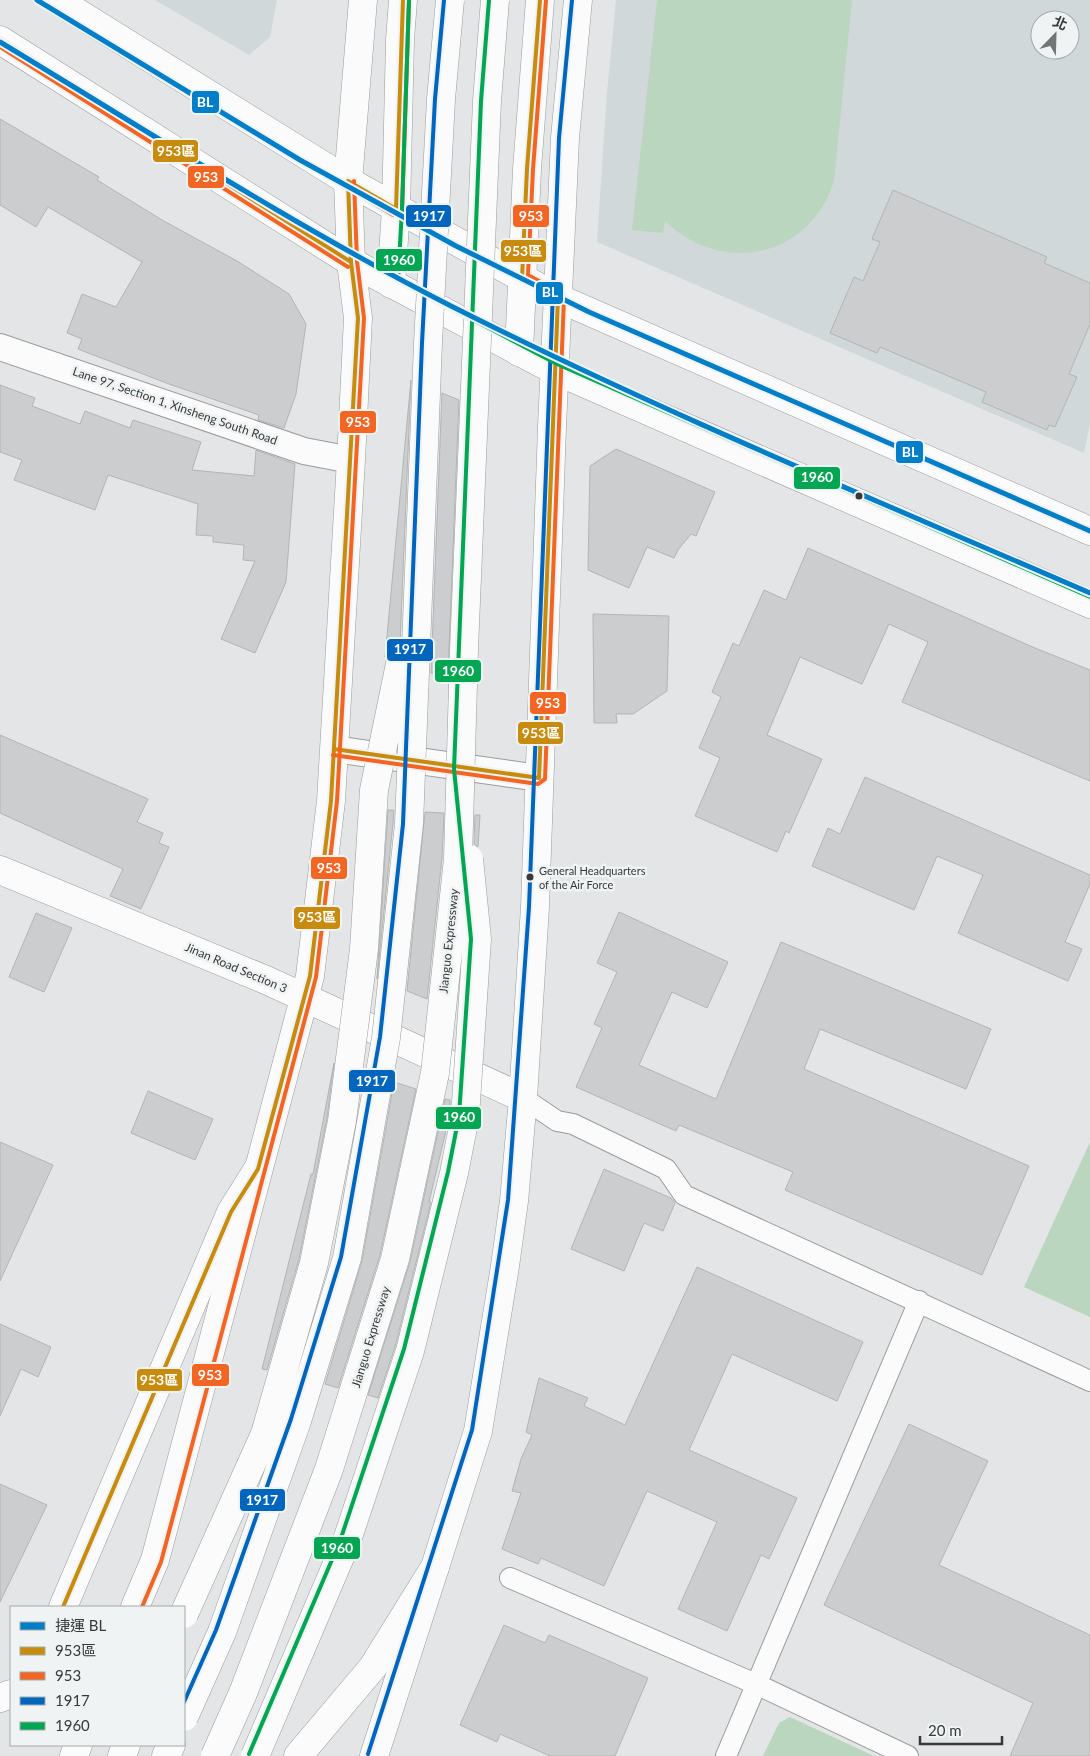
<svg xmlns="http://www.w3.org/2000/svg" width="1090" height="1756" font-family="Lato,'Noto Sans TC',sans-serif">
  <style>
    .built { fill: #d0d8da; fill-rule: evenodd }
    .green { fill: #bad6be }
    .building { fill: #cccdce; stroke: #b3b4b4 }
    .lines { fill: none; stroke-linecap: round; stroke-linejoin: round }
    .pedestrian-casing { stroke: #9a9b9c; stroke-width: 22 }
    .minor-casing { stroke: #9a9b9c; stroke-width: 28 }
    .tertiary-casing { stroke: #9a9b9c; stroke-width: 29 }
    .secondary-casing { stroke: #9a9b9c; stroke-width: 29 }
    .primary-casing { stroke: #9a9b9c; stroke-width: 29 }
    .trunk-casing { stroke: #9a9b9c; stroke-width: 29 }
    .pedestrian { stroke: #fbfbfb; stroke-width: 20 }
    .minor { stroke: #fbfbfb; stroke-width: 26 }
    .tertiary { stroke: #fbfbfb; stroke-width: 28 }
    .secondary { stroke: #fbfbfb; stroke-width: 28 }
    .primary { stroke: #fbfbfb; stroke-width: 28 }
    .trunk { stroke: #fbfbfb; stroke-width: 28 }
    .trunk-bridge-casing { stroke: #9a9b9c; stroke-width: 29; stroke-linecap: butt }
    .trunk-bridge { stroke: #fbfbfb; stroke-width: 28 }
    .bus-1-casing { stroke: #eff3f4; stroke-width: 8 }
    .bus-2-casing { stroke: #eff3f4; stroke-width: 8 }
    .bus-3-casing { stroke: #eff3f4; stroke-width: 8 }
    .bus-4-casing { stroke: #eff3f4; stroke-width: 8 }
    .bus-1 { stroke: #c78b0e; stroke-width: 4 }
    .bus-2 { stroke: #f26522; stroke-width: 4 }
    .bus-3 { stroke: #0065bd; stroke-width: 4 }
    .bus-4 { stroke: #00a651; stroke-width: 4 }
    .metro-1-casing { stroke: #eff3f4; stroke-width: 9 }
    .metro-1 { stroke: #007ec7; stroke-width: 5 }
    .bus-dot { fill: #373939; stroke: #eff3f4; stroke-width: 2 }
    .labels { text-anchor: middle; stroke-width: 5; stroke-linejoin: round; paint-order: stroke }
    .bus-label { font-size: 11px; fill: #373939; stroke: #eff3f4; text-anchor: start }
    .street-label { font-size: 12px; fill: #373939; stroke: #eff3f4 }
    .line-badge { stroke: #eff3f4; stroke-width: 2 }
    .badge-label { font-size: 14px; text-anchor: middle; font-weight: bold; fill: #fff }
  </style>
  <rect width="100%" height="100%" fill="#e3e5e6"/>
  <path class="built" d="M155,0H277L270,37L249,55Z
    M616,0H1090V423L1084,453L597,242L607,93ZM1040,20H1070V50H1040Z"/>
  <path class="green" d="M657,0H852L834,181C810,258 722,276 665,221L663,233L632,230Z
    M1090,1142V1317L1024,1287Z
    M790,1717L874,1756H763L779,1723Z"/>
  <path class="building" d="M0,119L99,177L97,180L162,220L237,261L289,294L306,324L296,394L284,428L258,420L259,415L169,384L78,349L82,339L67,333L82,294L116,307L142,262L48,207L36,227L0,205Z
    M893,190L1047,257L1044,263L1090,283V324L1069,374L1077,377L1055,427L1049,425L1047,430L982,402L986,392L880,347L877,353L830,333L854,277L863,281L880,242L872,239Z
    M411,380L400,644L390,648L385,657Z
    M0,385L35,398L32,406L80,424L85,411L130,428L133,420L201,442L192,470L254,476L256,450L295,464L286,582L255,653L221,639L255,561L243,560L244,545L213,542V536L196,535L198,504L108,475L95,510L14,480L22,460L0,452Z
    M442,393L459,400L448,674L431,673Z
    M616,449L715,492L696,536L691,534L678,550L674,558L647,547L629,588L588,570L590,466Z
    M808,548L1035,648L1090,670V781L902,702L928,642L889,624L862,684L800,657L767,735L822,759L789,833L786,831L777,852L695,816L720,758L699,748L721,697L712,692L733,643L739,646L764,590L786,600Z
    M593,614L669,616L667,691L633,714H616L617,723H594Z
    M0,735L148,799L137,822L163,833L159,843L169,847L141,909L110,896L123,869L0,813Z
    M865,777L1090,875V884L1065,942L1082,949L1068,981L958,933L983,875L937,856L914,910L812,866L828,828L840,834Z
    M388,810H394L393,823L377,979Z
    M425,812L444,813L442,858L427,999L407,991Z
    M475,815H480L478,847L474,844Z
    M619,912L728,962L707,1008L672,992L639,1065L716,1099L781,942L991,1029L966,1089L820,1029L804,1069L1029,1166L982,1275L785,1190L793,1172L679,1125L676,1131L576,1087L602,1028L594,1024L617,972L597,963Z
    M36,913L72,928L44,992L9,977Z
    M334,1063L327,1118L299,1259L267,1370L262,1369L311,1174H313Z
    M394,1082L416,1089L380,1255L338,1388L325,1384L362,1261Z
    M148,1091L213,1119L195,1160L131,1133Z
    M445,1099L450,1100V1114L429,1202H431L395,1347L378,1398L368,1395L410,1262Z
    M0,1142L53,1165L0,1281Z
    M604,1169L671,1198L675,1203L663,1231L644,1223L624,1271L571,1249Z
    M697,1267L863,1342L837,1401L732,1354L689,1450L797,1498L769,1559L761,1555L727,1631L678,1609L717,1522L647,1491L604,1586L541,1558L538,1564L502,1549L521,1493L512,1491L521,1459L532,1435L526,1432L539,1378L588,1398L584,1406L625,1425Z
    M0,1324L51,1347L38,1377L21,1369L0,1416Z
    M909,1424L988,1461L939,1565L1090,1635V1756H1010L1033,1703L824,1605Z
    M0,1484L47,1505L0,1602Z
    M504,1625L545,1643L549,1635L648,1678L615,1756H550L500,1734L497,1742L460,1725Z"/>
  <g class="lines">
    <defs>
      <path id="pedestrian" d="M523,1098L557,1121L573,1124L666,1169L684,1195L1090,1381
        M510,1578L758,1685L908,1756
        M726,1756L919,1301"/>
      <path id="minor" d="M0,347L304,451L351,460
        M334,749L539,778"/>
      <path id="tertiary" d="M0,870L266,980L523,1098
        M135,1607L155,1560L310,976L331,801L351,460L358,318L351,262L348,181L363,0
        M74,1756L78,1745
        M298,1756L373,1667L435,1567L478,1431L505,1266L514,1201L523,1098L535,907L552,427L565,138L578,0"/>
      <path id="secondary" d="M63,1607L231,1212L258,1169
        M0,1698L11,1694
        M374,1756L435,1567"/>
      <path id="primary" d="M57,0L348,181L558,298L1090,531
        M0,40L351,262L554,370L1090,604"/>
      <path id="trunk" d="M391,284L396,209L400,40L403,0
        M519,352L527,169L540,0
        M122,1756L126,1745
        M166,1756L171,1745"/>
    </defs>
    <use href="#pedestrian" class="pedestrian-casing"/>
    <use href="#minor" class="minor-casing"/>
    <use href="#tertiary" class="tertiary-casing"/>
    <use href="#secondary" class="secondary-casing"/>
    <use href="#primary" class="primary-casing"/>
    <use href="#trunk" class="trunk-casing"/>
    <use href="#pedestrian" class="pedestrian"/>
    <use href="#minor" class="minor"/>
    <use href="#tertiary" class="tertiary"/>
    <use href="#secondary" class="secondary"/>
    <use href="#primary" class="primary"/>
    <use href="#trunk" class="trunk"/>
    <defs>
      <path id="trunk-bridge" d="M184,1614L265,1434L314,1263L342,1121L364,949L374,790L401,659
        M184,1717L222,1632L297,1421L347,1258L386,1038L409,824L428,343L441,99L450,0
        M215,1756L243,1693L329,1469L395,1259L435,1073L458,859L464,649L487,101L495,0
        M255,1756L346,1543L410,1351L454,1173L465,1117L477,939L469,859"/>
    </defs>
    <use href="#trunk-bridge" class="trunk-bridge-casing"/>
    <use href="#trunk-bridge" class="trunk-bridge"/>
    <defs>
      <path id="bus-1" d="M0,40L351,262
        M348,181L396,209L403,0
        M334,749L539,778L558,298L522,279L527,169L540,0
        M63,1607L231,1212L258,1169L310,976L331,801L358,318L351,262L348,181"/>
      <path id="bus-2" d="M0,47L348,267
        M345,186L393,215H398L402,212L409,0
        M333,755L538,784L545,779L564,298L561,293L528,275L533,169L546,0
        M142,1607L161,1562L316,977L337,801L364,318L357,261L354,181"/>
      <path id="bus-3" d="M184,1702L216,1630L291,1419L341,1257L380,1037L403,824L422,343L435,99L444,0
        M368,1754L472,1430L508,1200L529,907L559,138L572,0"/>
      <path id="bus-4" d="M409,0L402,209L398,280L557,364L1090,597
        M249,1754L340,1541L404,1349L448,1172L459,1116L471,939L454,769L481,101L489,0"/>
    </defs>
    <use href="#bus-1" class="bus-1-casing"/>
    <use href="#bus-2" class="bus-2-casing"/>
    <use href="#bus-3" class="bus-3-casing"/>
    <use href="#bus-4" class="bus-4-casing"/>
    <use href="#bus-1" class="bus-1"/>
    <use href="#bus-2" class="bus-2"/>
    <use href="#bus-3" class="bus-3"/>
    <use href="#bus-4" class="bus-4"/>
    <defs>
      <path id="metro-1" d="M37,0L300,160L456,246L589,312L1090,531
        M0,42C149,132 296,227 451,306C659,411 876,500 1090,593"/>
    </defs>
    <use href="#metro-1" class="metro-1-casing"/>
    <use href="#metro-1" class="metro-1"/>
  </g>
  <g class="bus-dot">
    <circle cx="859" cy="496" r="4.5"/>
    <circle cx="530" cy="877" r="4.5"/>
  </g>
  <g class="labels">
    <g class="bus-label">
      <text x="539" y="875">General Headquarters<tspan x="539" dy="14">of the Air Force</tspan></text>
    </g>
    <g class="street-label">
      <text transform="translate(175 406) rotate(19)" y="4">Lane 97, Section 1, Xinsheng South Road</text>
      <text transform="translate(449 941) rotate(-84)" y="4">Jianguo Expressway</text>
      <text transform="translate(236 968) rotate(23)" y="4">Jinan Road Section 3</text>
      <text transform="translate(371 1337) rotate(-73)" y="4">Jianguo Expressway</text>
    </g>
  </g>
  <g class="line-badge">
    <rect x="191" y="90" width="29" height="24" rx="5" fill="#007ec7"/>
    <rect x="152" y="139" width="47" height="24" rx="5" fill="#c78b0e"/>
    <rect x="187" y="165" width="38" height="24" rx="5" fill="#f26522"/>
    <rect x="512" y="204" width="38" height="24" rx="5" fill="#f26522"/>
    <rect x="405" y="204" width="47" height="24" rx="5" fill="#0065bd"/>
    <rect x="500" y="239" width="47" height="24" rx="5" fill="#c78b0e"/>
    <rect x="375" y="248" width="48" height="24" rx="5" fill="#00a651"/>
    <rect x="535" y="281" width="29" height="24" rx="5" fill="#007ec7"/>
    <rect x="339" y="410" width="38" height="24" rx="5" fill="#f26522"/>
    <rect x="895" y="440" width="29" height="24" rx="5" fill="#007ec7"/>
    <rect x="793" y="466" width="48" height="24" rx="5" fill="#00a651"/>
    <rect x="386" y="638" width="48" height="24" rx="5" fill="#0065bd"/>
    <rect x="434" y="659" width="48" height="24" rx="5" fill="#00a651"/>
    <rect x="529" y="691" width="38" height="24" rx="5" fill="#f26522"/>
    <rect x="517" y="721" width="47" height="24" rx="5" fill="#c78b0e"/>
    <rect x="310" y="856" width="38" height="24" rx="5" fill="#f26522"/>
    <rect x="293" y="906" width="48" height="24" rx="5" fill="#c78b0e"/>
    <rect x="348" y="1069" width="48" height="24" rx="5" fill="#0065bd"/>
    <rect x="435" y="1106" width="47" height="24" rx="5" fill="#00a651"/>
    <rect x="191" y="1363" width="39" height="24" rx="5" fill="#f26522"/>
    <rect x="136" y="1368" width="47" height="24" rx="5" fill="#c78b0e"/>
    <rect x="239" y="1488" width="47" height="24" rx="5" fill="#0065bd"/>
    <rect x="313" y="1536" width="48" height="24" rx="5" fill="#00a651"/>
  </g>
  <g class="badge-label">
    <text x="205" y="107">BL</text>
    <text x="176" y="156">953區</text>
    <text x="206" y="182">953</text>
    <text x="531" y="221">953</text>
    <text x="429" y="221">1917</text>
    <text x="523" y="256">953區</text>
    <text x="399" y="265">1960</text>
    <text x="550" y="297">BL</text>
    <text x="358" y="427">953</text>
    <text x="910" y="457">BL</text>
    <text x="817" y="482">1960</text>
    <text x="410" y="654">1917</text>
    <text x="458" y="676">1960</text>
    <text x="548" y="708">953</text>
    <text x="541" y="738">953區</text>
    <text x="329" y="873">953</text>
    <text x="317" y="922">953區</text>
    <text x="372" y="1086">1917</text>
    <text x="459" y="1122">1960</text>
    <text x="210" y="1380">953</text>
    <text x="159" y="1385">953區</text>
    <text x="262" y="1505">1917</text>
    <text x="337" y="1553">1960</text>
  </g>
  <rect x="10" y="1606" width="175" height="140" fill="#eff3f4" stroke="#a5a9a9"/>
  <rect x="20" y="1622" width="25" height="8" fill="#007ec7" stroke="#a5a9a9"/>
  <text x="55" y="1631" font-size="15" fill="#373939">捷運 BL</text>
  <rect x="20" y="1647" width="25" height="8" fill="#c78b0e" stroke="#a5a9a9"/>
  <text x="55" y="1656" font-size="15" fill="#373939">953區</text>
  <rect x="20" y="1672" width="25" height="8" fill="#f26522" stroke="#a5a9a9"/>
  <text x="55" y="1681" font-size="15" fill="#373939">953</text>
  <rect x="20" y="1697" width="25" height="8" fill="#0065bd" stroke="#a5a9a9"/>
  <text x="55" y="1706" font-size="15" fill="#373939">1917</text>
  <rect x="20" y="1722" width="25" height="8" fill="#00a651" stroke="#a5a9a9"/>
  <text x="55" y="1731" font-size="15" fill="#373939">1960</text>
  <g transform="translate(1055 35) rotate(23)"><circle r="24" fill="#eff3f4" stroke="#a5a9a9"/>
  <path d="M0-4L9 19L0 12L-9 19Z" fill="#737576"/>
  <text y="-8" font-size="14" font-weight="bold" text-anchor="middle" fill="#373939">北</text>
  </g>
  <path d="M920 1736v8h82v-8" fill="none" stroke="#373939" stroke-width="2.5"/>
  <text x="928" y="1736" font-size="15" fill="#373939" stroke="#eff3f4" stroke-width="4" paint-order="stroke">20 m</text>
</svg>
